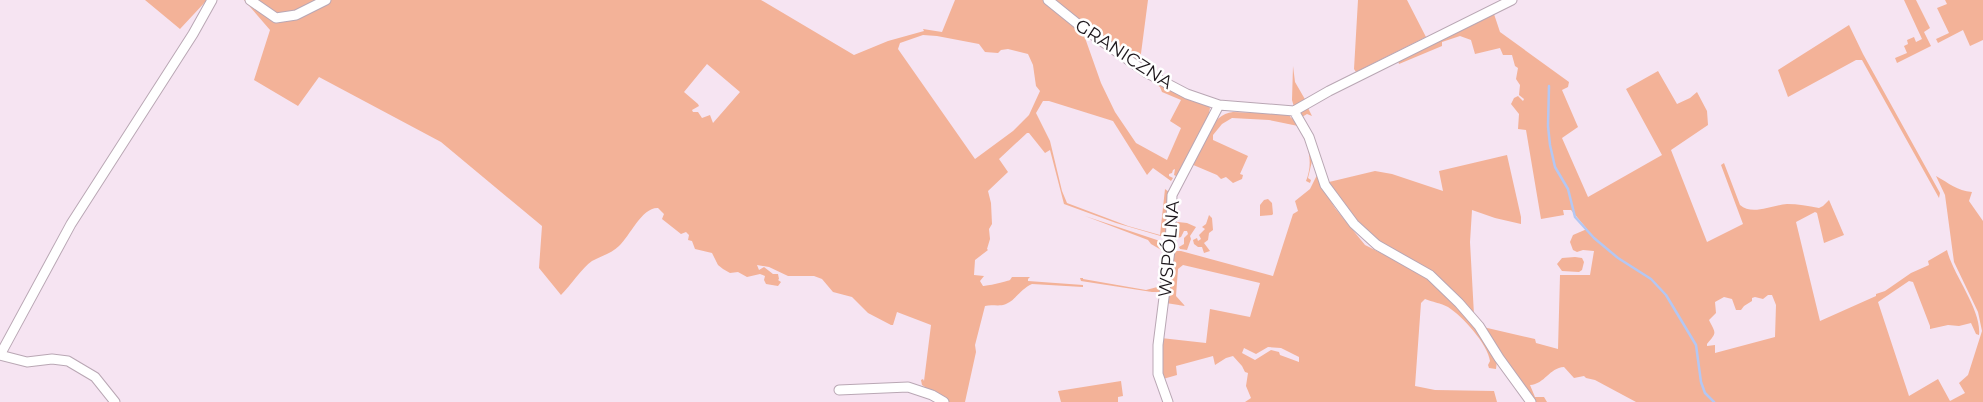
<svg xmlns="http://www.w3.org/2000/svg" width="1983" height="402" font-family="Montserrat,sans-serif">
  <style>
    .green { fill: #f3b298; fill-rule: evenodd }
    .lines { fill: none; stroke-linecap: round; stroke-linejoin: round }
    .stream { stroke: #b4c7f3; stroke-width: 2.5 }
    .street-casing { stroke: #b9a7b4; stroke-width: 11 }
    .street { stroke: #fff; stroke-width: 9 }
    .labels { text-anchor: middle; stroke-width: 5; stroke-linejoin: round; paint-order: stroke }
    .street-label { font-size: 18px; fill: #1d171c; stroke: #fff }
  </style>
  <rect width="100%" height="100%" fill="#f6e4f2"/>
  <path class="green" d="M145,0H207L180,29Z
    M244,0H761L854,55L888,41L924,31L923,29L942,32L955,0H1044L1098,41L1206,102L1210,108L1208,119L1178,177L1174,175L1175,169L1173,170L1172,173L1169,174V176L1173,178L1171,181L1153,168L1147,175L1113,121L1049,101H1043L1036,113L1050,141L1062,191L1067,203L1128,226L1160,235L1165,189L1169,192L1167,236L1164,237L1116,223L1064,204L1050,150L1045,153L1029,133H1027L999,159L1008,172L988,191L991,203L992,224L989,229L990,239L987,249L988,250L975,260L974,275L984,276L980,281L983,286C987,286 1005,282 1010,280L1012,277H1030L1028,279V281L1083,285V287L1032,284C1019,290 1015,301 1006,304C999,307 992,304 985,306L975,345L976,352L965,402H948L924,390L925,387L922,385L921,380L923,379L924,381L931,325L897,312L893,325H891L868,313L852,297L833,292L822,279L814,276H788L769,267L757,265L759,270L764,267L773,274H778L779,279L778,280L781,282L778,286L766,284L764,280L765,276L760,274L747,277L738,272L730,273L723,269L718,265L712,253L695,249L692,241L688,240L689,235L686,232L681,234L662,219L664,214L658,208C642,207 630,236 619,246C612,253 601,256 592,261C582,268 570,286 561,295L539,268L542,226L441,142L319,77L298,106L254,80L270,30ZM923,35L937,36L979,44L985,52L998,53L1001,50L1008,49L1028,54L1033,65L1036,86L1040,91L1029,115L1013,131L975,159L898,49L900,43ZM1084,35L1160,87L1162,92L1181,100L1170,121L1181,128L1167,160L1136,143L1115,112L1101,83ZM707,64L740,92L713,123L710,115L702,118L698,112H693L692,110L699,106L698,104L684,92Z
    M1057,0H1148L1140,61L1133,59L1055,3Z
    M1358,0H1407L1426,37L1356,72L1354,69Z
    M1904,0H1916L1930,28L1924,32L1931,46L1897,63L1895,58L1907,53L1904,46L1908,44L1907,40L1914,37L1916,42L1922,39Z
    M1945,0H1983V40L1970,46L1963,30L1938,43L1936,39L1949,33L1937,8L1947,4Z
    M1493,11L1500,32L1569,82L1568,87L1562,90L1578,127L1562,138L1588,197L1662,155L1626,89L1658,71L1677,104L1690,98L1697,92L1707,111L1708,125L1671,150L1707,242L1743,224L1721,165L1724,163L1740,205C1752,216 1772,205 1787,204C1798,204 1808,206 1819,208L1823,206L1829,200L1844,235L1824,243L1817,213L1815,212L1796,222L1820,321L1876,296V294L1885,291L1911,273L1929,265L1928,261L1947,250C1953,275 1982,310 1979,335L1976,334L1971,323L1959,326L1948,325L1930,329V326L1913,282L1909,281L1878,302L1909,396L1938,379L1950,401L1965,393L1959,383L1968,375L1982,331L1978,312L1954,262L1945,195L1936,176C1949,183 1957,191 1972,192L1969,201L1983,221V402H1636L1595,380L1586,378L1584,376L1574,378L1564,367C1549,368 1545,384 1530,385L1535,397H1544L1547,402H1533L1482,329L1430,274L1378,245L1355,224L1330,188L1301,119L1300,112L1308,108L1312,116L1307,114L1302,117L1329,182L1375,171L1392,174L1443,191L1439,171L1507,155L1521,217V224L1495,218L1472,210L1470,242L1474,315L1483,327L1535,339L1536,343L1558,349L1560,275H1590L1594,251L1583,250L1577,252L1573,250L1570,242L1573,235L1587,229L1571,210H1563L1564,215L1541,219L1526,130L1518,129L1519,114L1511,104L1514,98L1518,96L1523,101L1524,99L1519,95L1520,85L1516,79L1518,68L1515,66L1512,55H1503L1500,48L1475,54L1471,40L1460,36L1442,42V46L1399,64L1397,58ZM1768,295H1772L1776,305L1775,337L1715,353V345L1707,346V344C1717,332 1716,334 1709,320L1716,313L1715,302L1724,297L1732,299L1736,310H1741L1744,306L1752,301V298L1755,297L1763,299Z
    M1849,25L1863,54L1940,193L1939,198L1862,60H1856L1788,97L1778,70Z
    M1293,66L1295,82L1306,101L1294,107L1292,100Z
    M1233,112L1289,114L1291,118L1297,120L1313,157L1308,178L1311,180L1310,183L1306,181C1314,161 1308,144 1298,126L1269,120L1232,118L1222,124L1213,135V140L1248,156L1240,174L1243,175L1242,179L1233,183L1226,177L1221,179L1217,175L1191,164C1200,147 1211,114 1233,112Z
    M1318,173L1321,185L1335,208L1365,245L1413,269L1430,281L1471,321L1497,360L1496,369L1489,368L1488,365L1490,361C1488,344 1462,316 1448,307C1441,303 1432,302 1425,299L1421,303L1415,386L1435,390L1494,391L1497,402H1245L1251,398L1246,386L1248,373L1245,372L1242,366L1233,356L1226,358L1215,365L1213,356L1176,366L1177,375L1163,379L1162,382L1161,338L1206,343L1210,309L1250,317L1260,283L1183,265L1178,269L1176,296L1185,306L1166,303L1174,251H1181L1273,276L1293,214L1298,211L1295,201L1310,189ZM1268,347L1281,348L1299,357V362L1280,355L1279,352L1271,350L1255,360L1242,353L1244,348L1256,354Z
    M1268,199L1272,203L1273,214L1272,215L1260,216V205L1264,200Z
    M1209,215L1212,218L1213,230L1209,233L1208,240L1204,243L1210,251L1204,253L1202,247H1198L1194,244L1193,240L1197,238L1198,241L1201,239L1199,235L1205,229L1202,227L1206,224Z
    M1085,216L1166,243V268L1161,292H1152L1081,281L1080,278H1083V279L1146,290L1161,286L1163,251L1151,244L1148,240Z
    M1178,222L1187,223L1196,227L1190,236L1191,239L1187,250L1180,249L1179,247L1184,244V238L1188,234L1187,231H1184L1181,237L1178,238L1175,236V224Z
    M1575,257L1582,258L1584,262L1582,270L1579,272L1562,271L1557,264L1562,258Z
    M1121,381L1123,396L1118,397V402H1061L1058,391Z"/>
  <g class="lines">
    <path class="stream" d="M1549,86L1548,126L1550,145L1555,167L1568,189L1575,217L1594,238L1618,258L1651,279L1666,295L1696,345L1701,382L1705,393L1714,402"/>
    <defs>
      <path id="street" d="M250,0L276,18L296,15L326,0
        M1048,0L1079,25L1147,73L1187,94L1219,105L1294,111L1329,91L1512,0
        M1294,111L1309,137L1325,185L1354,224L1377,245L1430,275L1459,303L1479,326L1499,358L1531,402
        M0,355L71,224L193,34L212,0
        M0,355L27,362L52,359L68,361L95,377L115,402
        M839,390L908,387L932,395L944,402
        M1168,402L1158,374V345L1170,250L1172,195L1219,105"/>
    </defs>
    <use href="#street" class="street-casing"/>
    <use href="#street" class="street"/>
  </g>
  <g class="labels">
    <g class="street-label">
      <text transform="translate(1124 54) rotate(33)" y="6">GRANICZNA</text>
      <text transform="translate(1169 249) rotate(-85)" y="6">WSPÓLNA</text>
    </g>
  </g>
</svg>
